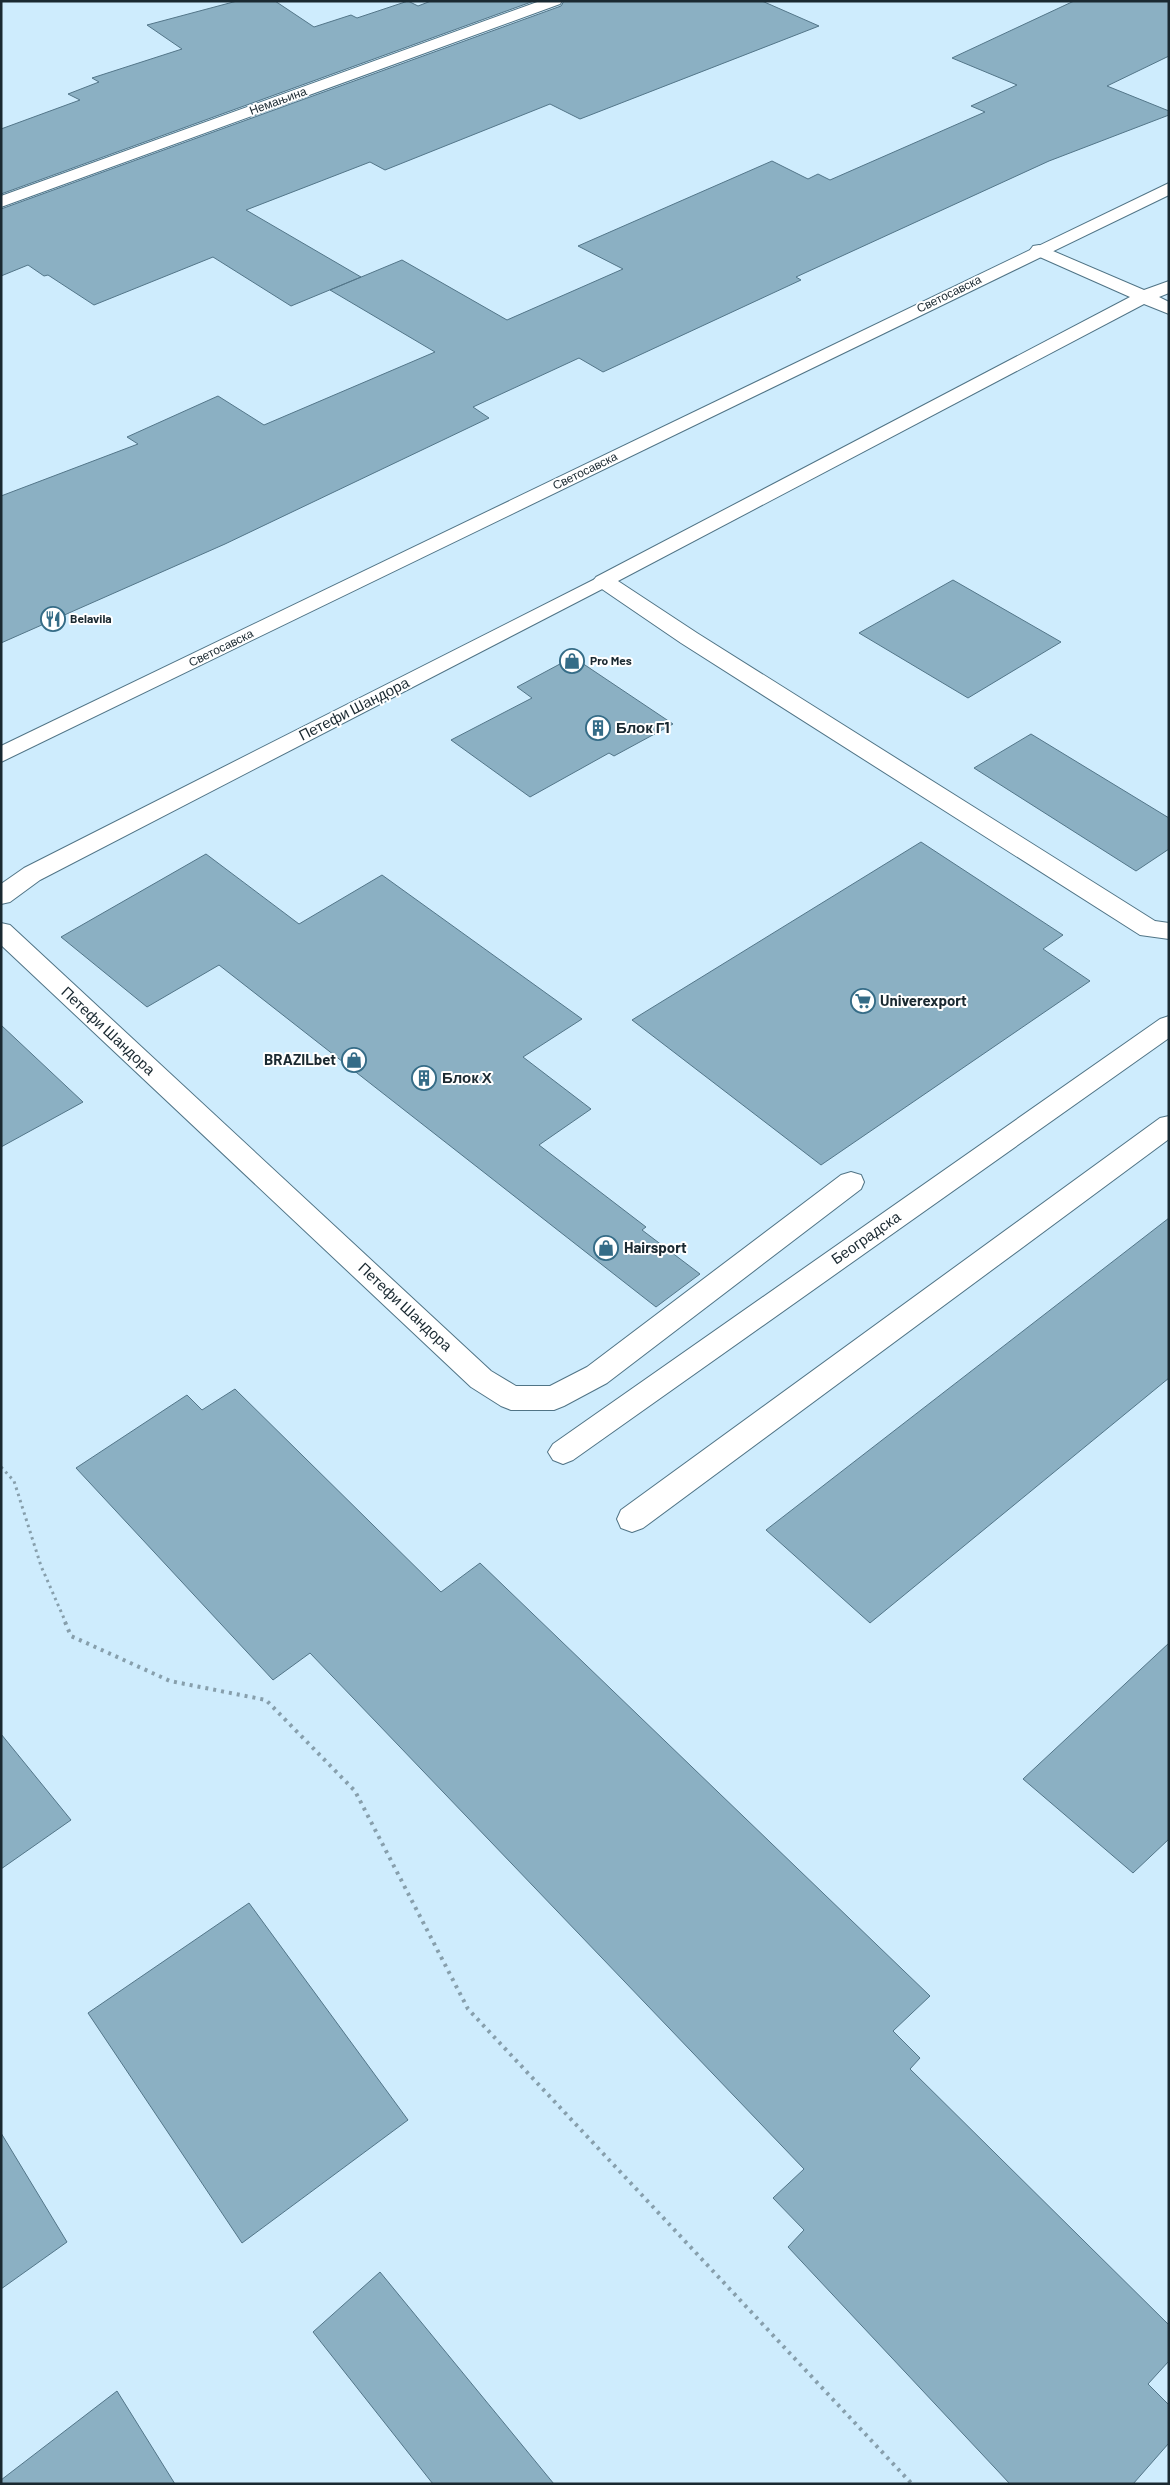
<svg xmlns="http://www.w3.org/2000/svg" width="1170" height="2485" font-family="Barlow,sans-serif">
  <style>
    .building { fill: #8bb0c3; stroke: #537689 }
    .lines { fill: none; stroke-linecap: round; stroke-linejoin: round }
    .lane-casing { stroke: #507486; stroke-width: 2 }
    .street-casing { stroke: #507486; stroke-width: 2 }
    .secondary-casing { stroke: #507486; stroke-width: 2 }
    .path-far1 { stroke: #879fac; stroke-width: 3; stroke-dasharray: 2.5 4; stroke-linecap: butt }
    .path { stroke: #879fac; stroke-width: 4; stroke-dasharray: 3 5; stroke-linecap: butt }
    .lane { fill: #fff; fill-rule: evenodd }
    .street { fill: #fff; fill-rule: evenodd }
    .secondary { fill: #fff; fill-rule: evenodd }
    .labels { text-anchor: middle; stroke-width: 4; stroke-linejoin: round; paint-order: stroke }
    .far-street-label { font-size: 12px; fill: #1a2931; stroke: #fff }
    .far-poi-label { font-size: 12px; font-weight: bold; fill: #1a2931; stroke: #fff; text-anchor: start }
    .street-label { font-size: 15px; fill: #1a2931; stroke: #fff }
    .poi-label { font-size: 15px; font-weight: bold; fill: #1a2931; stroke: #fff; text-anchor: start }
  </style>
  <rect width="100%" height="100%" fill="#ceecfd"/>
  <path class="building" d="M237,1H275L314,27L351,15L357,18L408,1L418,6L431,1H534L1,194V129L80,100L68,94L99,82L92,78L182,49L147,25Z
    M564,1H762L819,26L580,119L550,104L385,170L370,162L246,210L361,277L291,306L213,257L94,305L48,275L44,276L28,265L1,276V209L561,6Z
    M1074,1H1169V56L1107,86L1169,111V115L1049,161L796,277L801,280L603,372L579,358L473,407L489,418L225,544L1,643V496L138,444L127,437L218,396L264,425L435,352L330,290L402,260L507,320L623,269L578,246L772,161L808,179L818,174L830,180L985,112L971,106L1017,85L952,58Z
    M953,580L1061,642L968,698L859,633Z
    M573,657L673,724L614,756L609,753L530,797L451,740L532,698L517,687Z
    M1031,734L1169,818V849L1136,871L974,768Z
    M921,842L1063,935L1043,949L1090,981L821,1165L632,1020Z
    M206,854L299,924L382,875L582,1019L523,1057L591,1109L539,1145L646,1227L642,1230L700,1274L656,1307L219,965L147,1007L61,937Z
    M1,1025L83,1102L1,1147Z
    M1169,1218V1378L870,1623L766,1530Z
    M235,1389L441,1592L480,1563L930,1996L893,2031L920,2058L910,2069L1169,2325V2361L1148,2384L1169,2405V2443L1133,2484H1010L788,2247L804,2230L773,2198L804,2169L310,1653L273,1680L76,1468L187,1395L202,1410Z
    M1169,1643V1839L1133,1873L1023,1779Z
    M1,1734L71,1820L1,1869Z
    M249,1903L408,2120L242,2243L88,2013Z
    M1,2133L67,2242L1,2289Z
    M380,2272L554,2484H433L313,2332Z
    M117,2391L175,2484H1V2480Z"/>
  <g class="lines">
    <defs>
      <path id="lane" d="M1039,245L1144,290L1169,281V293L1159,297L1169,302V314L1144,304L618,581L697,633L1155,921L1169,923V939L1140,935L681,643L596,585L593,581L596,577L1130,297L1033,254L1030,250L1033,246Z"/>
      <path id="street" d="M540,1H562L560,4L1,207V196Z
        M603,575L610,577L613,581L610,585L40,880L10,902L1,904V884L24,868Z
        M1,923L10,925L491,1371L516,1386H550L587,1367L841,1175L851,1172L861,1175L864,1182L861,1189L607,1383L564,1406L554,1410H511L501,1406L471,1387L1,945Z
        M1169,1016V1038L573,1460L563,1464L553,1460L548,1452L553,1444L1160,1019Z
        M1169,1116V1139L643,1528L632,1532L621,1528L617,1519L621,1510L1160,1118Z"/>
      <path id="secondary" d="M1169,183V195L1,762V746Z"/>
    </defs>
    <use href="#lane" class="lane-casing"/>
    <use href="#street" class="street-casing"/>
    <use href="#secondary" class="secondary-casing"/>
    <path class="path-far1" d="M1,1467L14,1481L41,1566L66,1623"/>
    <path class="path" d="M65,1622L71,1636L170,1681L266,1700L355,1791L468,2009L912,2484"/>
    <use href="#lane" class="lane"/>
    <use href="#street" class="street"/>
    <use href="#secondary" class="secondary"/>
  </g>
  <defs>
    <symbol id="restaurant-ring" viewBox="-11 -11 22 22"><circle r="9.5" fill="#fff" stroke="#356c87" stroke-width="1.5"/><path d="M-5-6h1v4h1v-4h1v4h1v-4h1v5L-1.5 .5V6h-2V.5L-5-1ZM5-6V6H3V1.5H1.5Q1.5-4 5-6Z" fill="#356c87"/></symbol>
    <symbol id="shop-ring" viewBox="-11 -11 22 22"><circle r="9.5" fill="#fff" stroke="#356c87" stroke-width="1.5"/><path d="M-5-2.5h2.3a2.7 3.5 0 0 1 5.4 0H5L5.5 6h-11ZM-1.5-2.5h3a1.5 2.3 0 0 0-3 0Z" fill="#356c87"/></symbol>
    <symbol id="building-ring" viewBox="-11 -11 22 22"><circle r="9.5" fill="#fff" stroke="#356c87" stroke-width="1.5"/><path d="M-4-6H4V6H1V3H-1V6H-4ZM-2.5-4.3h1.7v1.8h-1.7ZM.8-4.3h1.7v1.8H.8ZM-2.5-1h1.7V.8h-1.7ZM.8-1h1.7V.8H.8Z" fill="#356c87"/></symbol>
    <symbol id="supermarket-ring" viewBox="-11 -11 22 22"><circle r="9.5" fill="#fff" stroke="#356c87" stroke-width="1.5"/><path d="M-6-5.5h2.5l.6 2H6L4.5 2H-2.5L-4.4-4H-6ZM-1.5 3.2a1.3 1.3 0 1 0 .1 0ZM3 3.2a1.3 1.3 0 1 0 .1 0Z" fill="#356c87"/></symbol>
  </defs>
  <g fill-rule="evenodd">
    <use href="#restaurant-ring" x="39" y="605" width="28" height="28"/>
    <use href="#shop-ring" x="558" y="647" width="28" height="28"/>
    <use href="#building-ring" x="584" y="714" width="28" height="28"/>
    <use href="#supermarket-ring" x="849" y="987" width="28" height="28"/>
    <use href="#shop-ring" x="340" y="1046" width="28" height="28"/>
    <use href="#building-ring" x="410" y="1064" width="28" height="28"/>
    <use href="#shop-ring" x="592" y="1234" width="28" height="28"/>
  </g>
  <g class="labels">
    <g class="far-street-label">
      <text transform="translate(278 101) rotate(-20)" y="4">Немањина</text>
      <text transform="translate(949 294) rotate(-26)" y="4">Светосавска</text>
      <text transform="translate(585 471) rotate(-26)" y="4">Светосавска</text>
      <text transform="translate(221 648) rotate(-26)" y="4">Светосавска</text>
    </g>
    <g class="far-poi-label">
      <text x="70" y="623">Belavila</text>
      <text x="590" y="665">Pro Mes</text>
    </g>
    <g class="street-label">
      <text transform="translate(354 709) rotate(-27)" y="5">Петефи Шандора</text>
      <text transform="translate(108 1031) rotate(43)" y="5">Петефи Шандора</text>
      <text transform="translate(866 1238) rotate(-35)" y="5">Београдска</text>
      <text transform="translate(405 1307) rotate(43)" y="5">Петефи Шандора</text>
    </g>
    <g class="poi-label">
      <text x="616" y="733">Блок Г1</text>
      <text x="880" y="1006">Univerexport</text>
      <text x="336" y="1065" text-anchor="end">BRAZILbet</text>
      <text x="442" y="1083">Блок Х</text>
      <text x="624" y="1253">Hairsport</text>
    </g>
  </g>
  <rect width="1170" height="2485" fill="none" stroke="#1a2931" stroke-width="5"/>
</svg>
